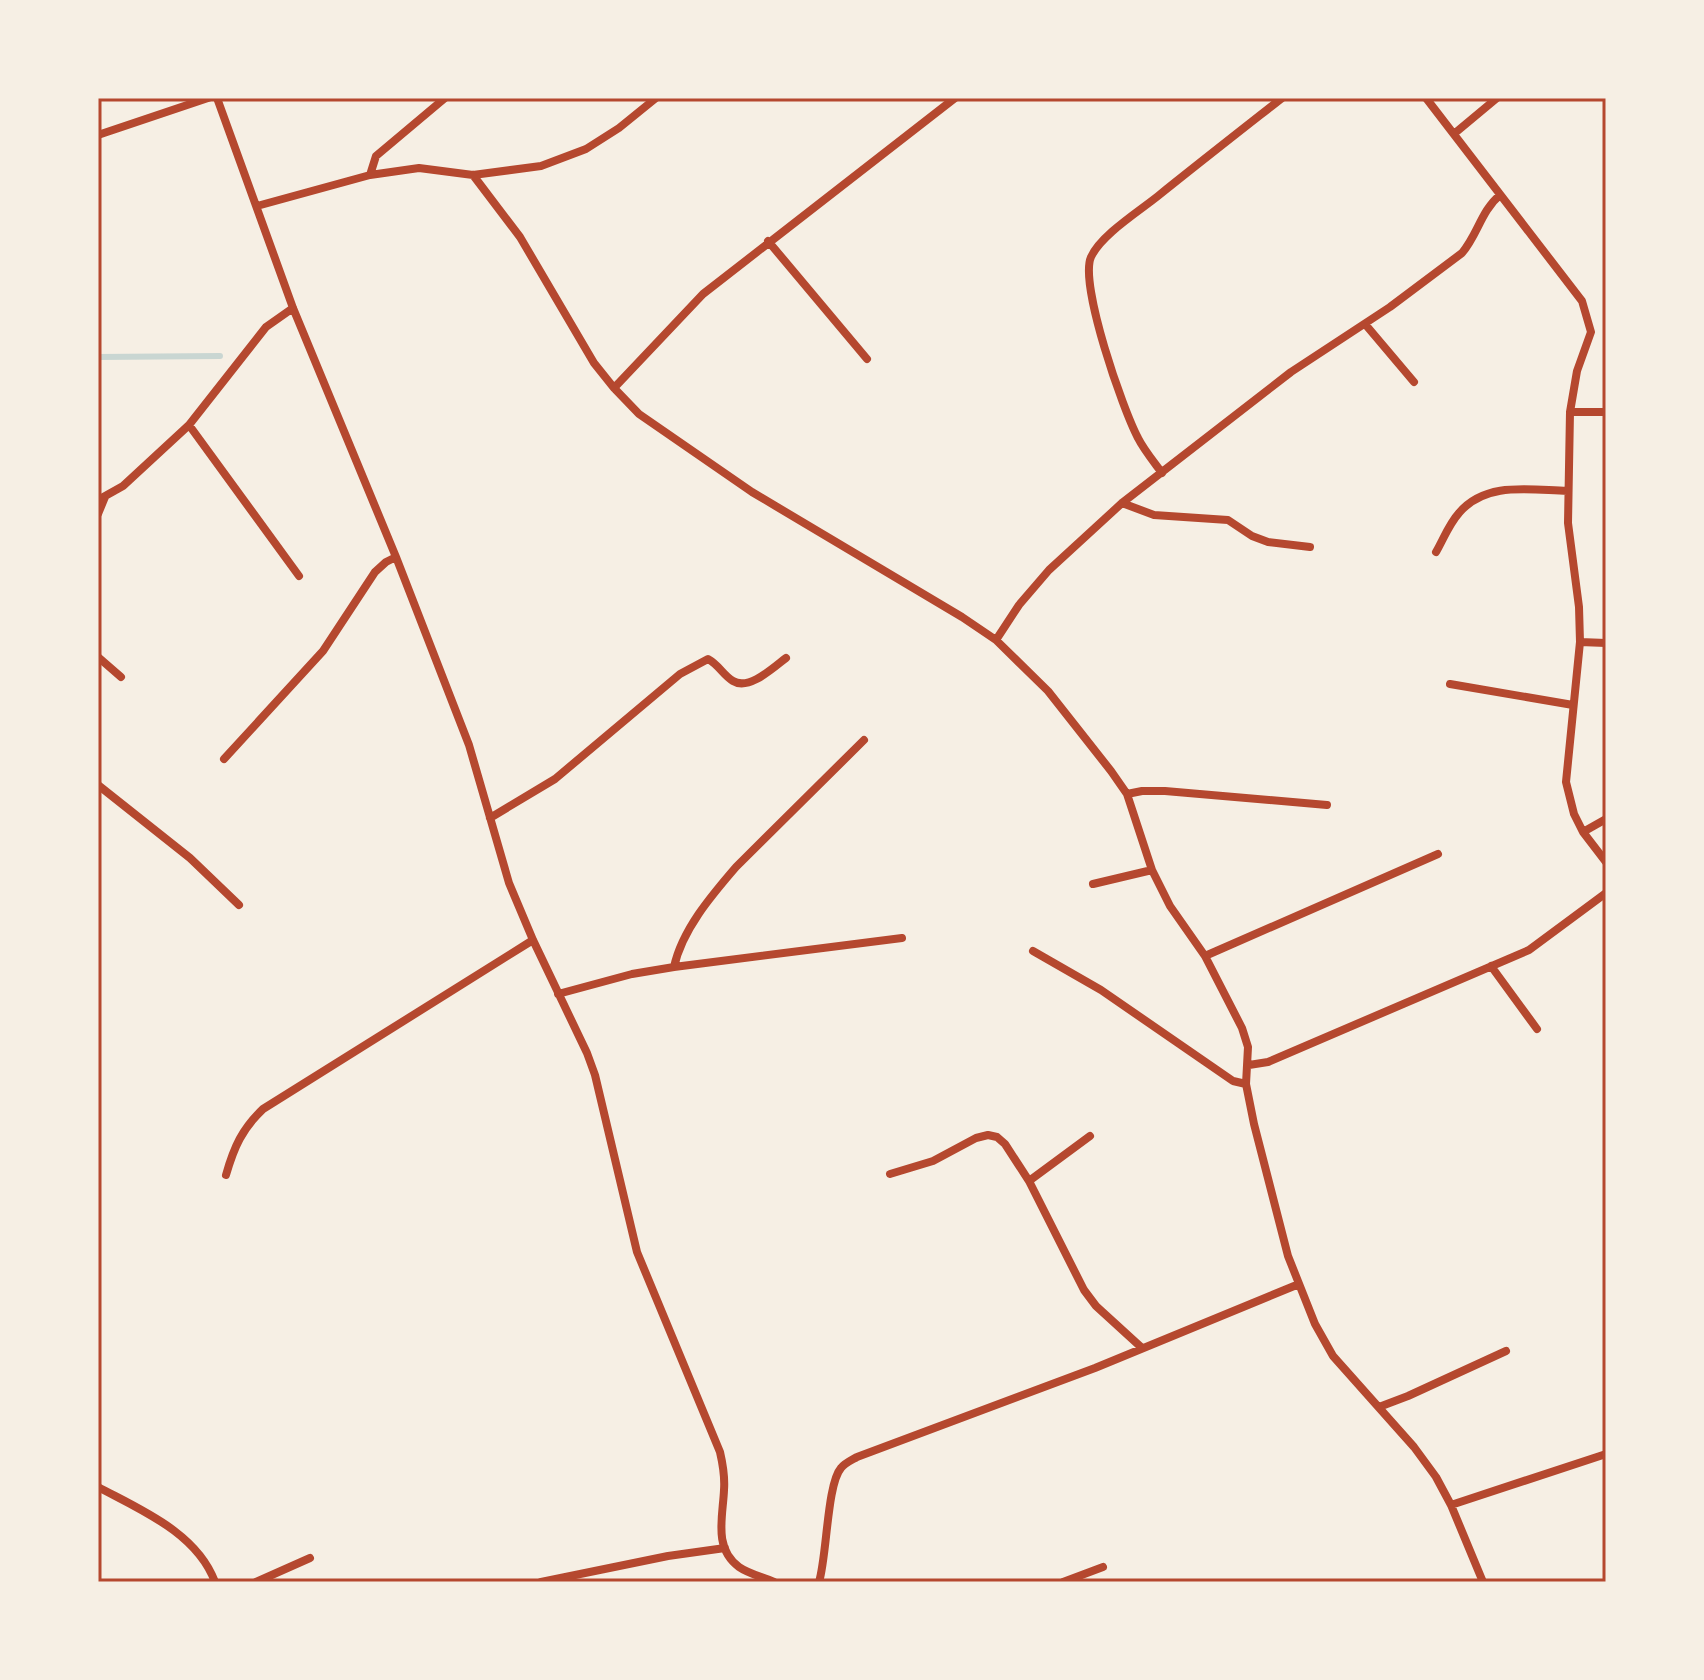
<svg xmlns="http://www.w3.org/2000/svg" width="1704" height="1680" font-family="'Noto Sans',sans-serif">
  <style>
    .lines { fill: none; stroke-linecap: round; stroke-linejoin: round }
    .stream { stroke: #c9d6d2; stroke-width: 6 }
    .minor { stroke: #b5482f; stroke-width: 8 }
    .neatline { fill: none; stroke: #b5482f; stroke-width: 3 }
  </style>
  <rect width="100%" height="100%" fill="#f6efe4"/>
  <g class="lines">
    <path class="stream" d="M98,357L220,356"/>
    <path class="minor" d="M217,98L293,308L396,557L469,745L509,883L533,940L587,1053L595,1075L637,1252L720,1452C723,1465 725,1477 724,1490C723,1516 713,1548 739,1567C749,1574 763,1577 774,1582
      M1426,98L1582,301L1591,332L1577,371L1570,412L1568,523L1579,607L1580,642L1566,782L1574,814L1583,832L1606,862
      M1455,133L1497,98
      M98,135L208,98
      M370,175L376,156L445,98
      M473,175L520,237L594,363L614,388L639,414L752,492L962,617L996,640L1048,691L1111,771L1127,794L1152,870L1170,906L1205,956L1242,1028L1248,1047L1246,1084L1254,1124L1288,1256L1315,1324L1333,1356L1414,1447L1436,1477L1451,1505L1483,1582
      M257,206L370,175L419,168L473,175L541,166L586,149L619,128L656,98
      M768,241L867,359
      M1365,324L1414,382
      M614,388L703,294L955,98
      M1570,412H1606
      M189,425L299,576
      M1162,473C1154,462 1144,450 1138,438C1123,410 1079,284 1091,257C1101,235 1138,212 1158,196C1199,163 1240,131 1282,98
      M98,500L123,486L189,425L266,327L293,308
      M1122,503L1154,515L1228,520L1252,536L1268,542L1310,547
      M98,514L105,497
      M1436,552C1443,540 1449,524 1459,513C1486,481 1530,490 1567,491
      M996,640L1019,605L1049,570L1122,503L1291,372L1390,307L1462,253C1478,234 1481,211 1500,195
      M1580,642L1606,643
      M98,657L121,677
      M1450,684L1573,705
      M224,759L323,651L375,572L386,562L396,557
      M98,785L190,858L239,905
      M1127,794L1142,791H1165L1327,805
      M490,818L555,779L680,674L708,659C719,665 723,675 733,681C749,691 774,667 786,658
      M1583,832L1606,819
      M1093,884L1152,870
      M1033,951L1101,990L1233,1081L1246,1084
      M1205,956L1438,854
      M1491,966L1537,1029
      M674,967C682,930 711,896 736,867L864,740
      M558,994L632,974L674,967L902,938
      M1249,1065L1268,1062L1529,950L1606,893
      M890,1174L933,1161L976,1138L988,1135L997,1137L1005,1144L1029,1181L1084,1290L1096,1306L1142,1348
      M226,1175C234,1147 242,1129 263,1109L533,940
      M1029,1181L1090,1136
      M1379,1407L1408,1396L1506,1351
      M98,1487C141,1510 197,1533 215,1582
      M1451,1505L1606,1454
      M256,1582L310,1558
      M541,1582L668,1556L725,1548
      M819,1582C827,1556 827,1484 841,1468C845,1463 852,1460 857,1457L1095,1368L1299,1284
      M1063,1582L1103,1567"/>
  </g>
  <rect width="1704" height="1680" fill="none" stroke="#f6efe4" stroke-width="200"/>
  <rect x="100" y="100" width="1504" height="1480" class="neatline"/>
</svg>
